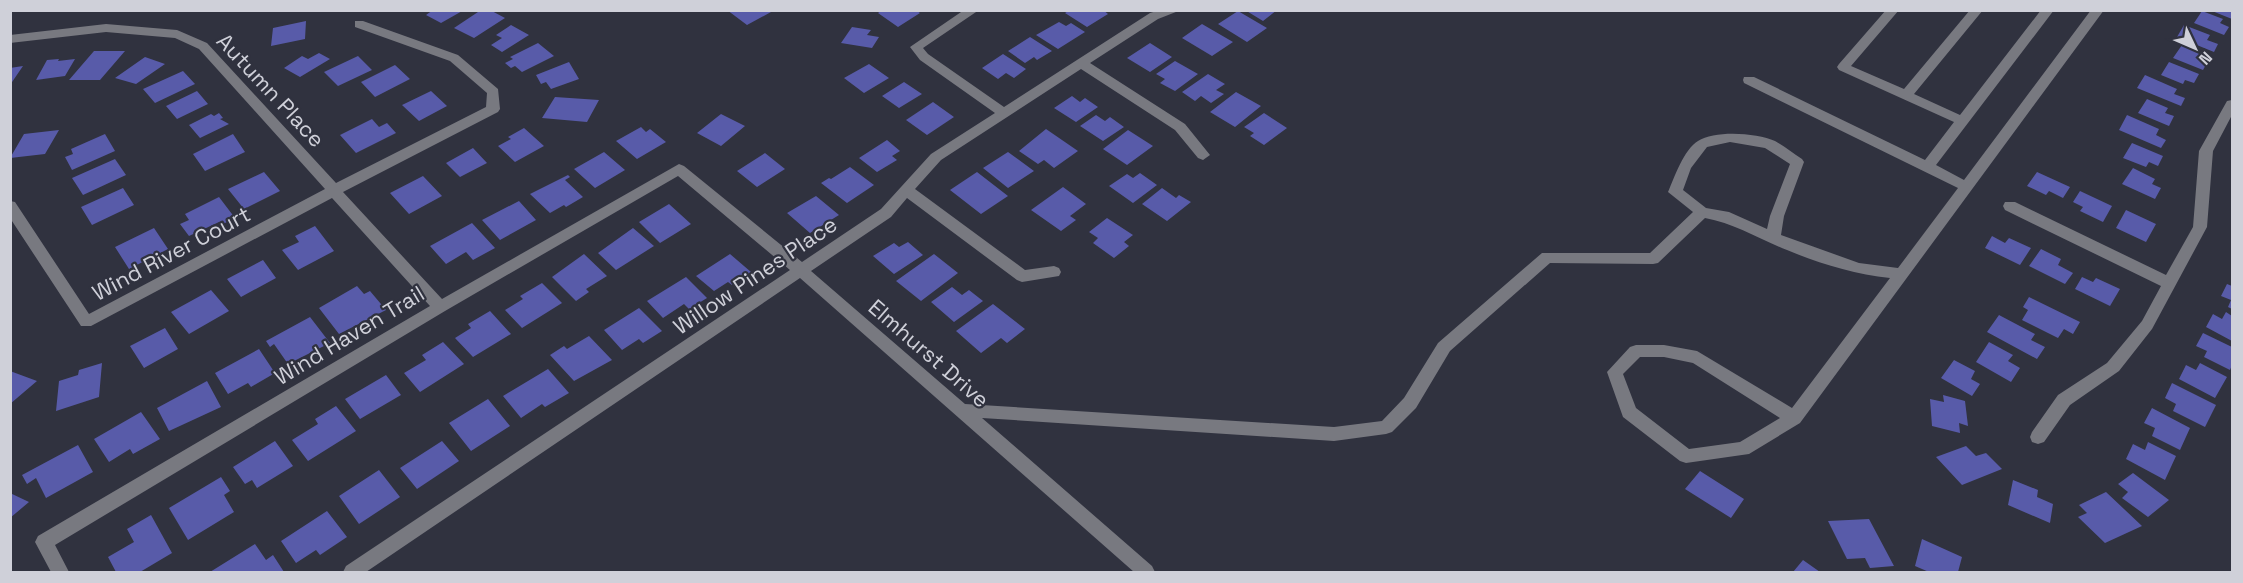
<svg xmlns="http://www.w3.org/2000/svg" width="2243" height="583" font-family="'Space Grotesk',sans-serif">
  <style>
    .building { fill: #585ba9 }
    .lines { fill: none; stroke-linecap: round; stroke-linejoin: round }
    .minor { fill: #787980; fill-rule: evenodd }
    .labels { text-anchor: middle; stroke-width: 4.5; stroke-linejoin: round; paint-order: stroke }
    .street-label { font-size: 22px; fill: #cfd0d9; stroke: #30323f }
  </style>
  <rect width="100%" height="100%" fill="#30323f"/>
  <path class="building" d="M433,10H464L441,23L426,15Z
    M481,10H490L505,18L474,38L454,28Z
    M727,10H769L771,12L747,25Z
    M882,10H916L920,13L898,27L878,13Z
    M1070,10H1103L1108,14L1087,27L1065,13Z
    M1245,10H1277L1263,21Z
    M2212,10H2232V19L2212,11Z
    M1238,11L1267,28L1247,42L1218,24Z
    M2202,11L2223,19L2220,23L2229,27L2224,35L2194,23Z
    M306,21L305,39L271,46L273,28Z
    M1059,22L1066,26L1071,23L1085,32L1058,49L1036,35Z
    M1202,24L1233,42L1212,56L1182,38Z
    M511,25L529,35L502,52L491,45L502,38L496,35Z
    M2184,25L2210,35L2207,40L2218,44L2214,52L2177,37Z
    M852,27L871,30L867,35L879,37L872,48L841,43Z
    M1030,37L1052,51L1037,60L1034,57L1025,63L1008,51Z
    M538,43L554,56L522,72L515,66L511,68L505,63L513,59L510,57Z
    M1150,43L1172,57L1150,72L1127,58Z
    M2182,45L2202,53L2199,57L2208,61L2203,70L2173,58Z
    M94,51H125L100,80H69Z
    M319,53L330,59L300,77L284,68L302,56L308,59Z
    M1003,54L1026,69L1014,78L1006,73L998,79L982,68Z
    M358,56L372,70L338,86L324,72Z
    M145,57L165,64L136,84L115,78Z
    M59,59L58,61L75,59L65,76L36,80L47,60Z
    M1175,61L1198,74L1175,91L1160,83L1165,79L1156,74Z
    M569,62L579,79L551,89L546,82L541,84L536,75Z
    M2169,62L2199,74L2194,83L2185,80L2183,84L2161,75Z
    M869,64L889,78L864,93L844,78Z
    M395,65L410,79L375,97L361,82Z
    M23,66L10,85V68Z
    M183,71L195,84L155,103L143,89Z
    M1208,74L1225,84L1216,90L1224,94L1211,103L1201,96L1195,101L1182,92Z
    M2145,75L2177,89L2174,94L2185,98L2181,106L2137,88Z
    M904,82L922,94L899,108L882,96Z
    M197,91L208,104L177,119L166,106Z
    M431,91L447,106L419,121L402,105Z
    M1236,92L1261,106L1235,127L1210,112Z
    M1072,96L1080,102L1085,98L1098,107L1076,122L1054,108Z
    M555,97L599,100L587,122L542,118Z
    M2147,99L2168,108L2165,113L2174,116L2169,126L2138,113Z
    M933,102L954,117L927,135L906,120Z
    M219,113L223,118L220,119L229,124L200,138L189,125L211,114L214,116Z
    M1264,113L1287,128L1264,145L1250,136L1254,133L1244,127Z
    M721,114L745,126L721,146L697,133Z
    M1096,115L1105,121L1110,117L1124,127L1103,141L1080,126Z
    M2127,115L2159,129L2156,135L2166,140L2161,148L2119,130Z
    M372,119L379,127L387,123L396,133L356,153L340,135Z
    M641,127L646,132L650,129L666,142L637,159L616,141Z
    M524,128L544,146L515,162L498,146L511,139L508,137Z
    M1046,129L1078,151L1054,168L1044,160L1038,164L1019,151Z
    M59,130L45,154L10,158L24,134Z
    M1128,130L1153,146L1127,165L1103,149Z
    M105,134L115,151L72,170L65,157L73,154L71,149Z
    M233,134L245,152L205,171L193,154Z
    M887,140L900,151L892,156L897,160L877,172L859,158Z
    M2132,143L2163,156L2158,166L2149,162L2146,167L2123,158Z
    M473,148L487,163L460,177L446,163Z
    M604,152L625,170L595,188L574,169Z
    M1008,152L1034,171L1008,188L983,168Z
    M765,153L785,169L757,187L737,171Z
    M115,159L126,175L83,195L72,178Z
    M850,167L874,185L847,203L821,183L829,178L831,179Z
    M2133,168L2155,179L2152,184L2161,188L2155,199L2122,184Z
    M264,172L280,191L244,209L228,189Z
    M977,172L1008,196L981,214L950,190Z
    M2037,172L2070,187L2063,198L2049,191L2046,195L2027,186Z
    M1140,173L1157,185L1133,203L1109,186L1127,174L1133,178Z
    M568,175L570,177L565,180L583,197L566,207L564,205L550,213L530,194Z
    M423,176L442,196L409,214L390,193Z
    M1063,187L1086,204L1070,216L1076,220L1061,231L1031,210Z
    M123,188L134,205L92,225L81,207Z
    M1162,188L1176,198L1179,195L1191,202L1167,221L1142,204Z
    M2080,191L2112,206L2103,222L2080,211L2083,207L2073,202Z
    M816,196L839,215L810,233L787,213Z
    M219,197L235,218L221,225L219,222L189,236L180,224L189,220L185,214Z
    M519,201L536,220L500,240L482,220Z
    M669,204L691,224L660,243L639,222Z
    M2126,210L2156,224L2146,242L2116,228Z
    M1107,218L1133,235L1124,242L1129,246L1114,258L1093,243L1098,238L1089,232Z
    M472,223L495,248L473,260L466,252L446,264L430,246Z
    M315,226L334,251L298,270L282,250L299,242L295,236Z
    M154,228L168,249L129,269L115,247Z
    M633,228L654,246L616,270L598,253Z
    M1992,236L2005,243L2009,238L2031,248L2020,265L1985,248Z
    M908,242L923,255L894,274L873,256L894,243L899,247Z
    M2041,249L2061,259L2058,265L2073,273L2065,284L2029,266Z
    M584,254L607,276L586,289L589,292L576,301L552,277Z
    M730,254L751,272L732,285L728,282L714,291L696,276Z
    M934,254L958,273L921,301L896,281Z
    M263,260L276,278L241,297L227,279Z
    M686,277L707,298L689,309L684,304L663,318L647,301Z
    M2082,277L2093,282L2096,278L2120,289L2110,306L2075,289Z
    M542,283L562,303L522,328L505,310L523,299L520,296Z
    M2227,284L2232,286V309L2228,307L2231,300L2221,296Z
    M357,286L364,294L370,291L386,310L339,334L319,308Z
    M952,287L962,295L969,290L983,301L954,322L931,302Z
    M211,290L229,311L189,334L171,312Z
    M2029,297L2080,322L2073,334L2064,329L2058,338L2022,320L2028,310L2023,307Z
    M993,304L1025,329L1007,343L1001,338L981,353L956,331Z
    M639,308L662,331L643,343L639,339L622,350L604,330Z
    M490,311L511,334L473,357L455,338L471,328L468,324Z
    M2226,312L2232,316V341L2206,327L2213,314L2222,319Z
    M1999,315L2035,334L2031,340L2045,347L2037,359L1987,332Z
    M310,317L330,343L288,364L274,344L270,347L266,341Z
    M165,328L178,349L144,368L130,346Z
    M2203,333L2232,347V365L2230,370L2204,357L2207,351L2196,346Z
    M589,336L612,360L574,381L550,355L564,346L567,349Z
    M443,342L464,364L420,392L404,373L426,360L422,355Z
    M1989,342L2013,355L2008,361L2020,368L2011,382L1976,362Z
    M259,349L275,373L251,387L248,383L228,394L215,373Z
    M1954,360L1975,371L1971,379L1980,384L1972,396L1941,378Z
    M102,363L99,397L56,411L59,381L78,375L79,370Z
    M2200,363L2227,377L2215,398L2179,379L2186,365L2196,370Z
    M548,369L569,393L545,407L542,404L521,418L503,396Z
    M10,371L37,381L10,404Z
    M386,375L401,395L360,419L345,399Z
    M207,381L221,407L169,431L157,408Z
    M2172,383L2216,405L2205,427L2173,411L2176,404L2165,398Z
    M1943,395L1965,401L1968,426L1959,423L1960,433L1932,426L1930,399L1944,402Z
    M488,399L510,426L471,451L449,423Z
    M336,406L356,431L308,461L292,440L318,424L315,419Z
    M2152,408L2190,428L2180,450L2152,436L2155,428L2144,423Z
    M141,412L160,439L133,454L130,449L109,462L94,439Z
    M275,441L293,466L257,488L252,480L245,484L233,467Z
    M442,441L459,461L417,489L400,468Z
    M2148,442L2176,456L2165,480L2126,459L2133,444L2145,450Z
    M78,445L93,472L46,498L36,478L27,484L22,475Z
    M1966,446L1976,456L1986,453L2002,469L1962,485L1936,457Z
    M379,470L400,497L359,524L339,496Z
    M1700,471L1744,499L1731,518L1685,489Z
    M2133,473L2169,500L2148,517L2122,498L2128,492L2118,484Z
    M221,477L230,491L224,495L234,512L188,540L169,508Z
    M2013,480L2038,490L2037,497L2053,504L2050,523L2008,505Z
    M2106,492L2142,526L2105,543L2078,517L2087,513L2079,505Z
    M10,493L29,502L10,518Z
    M327,511L347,537L320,555L316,550L296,563L281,541Z
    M151,515L172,553L140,572H116L108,557L134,542L127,529Z
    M1869,519L1894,566L1870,568L1865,558L1847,559L1828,521Z
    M1922,539L1962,557L1958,572H1929L1915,566Z
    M255,544L266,560L273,555L284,572H210Z
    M1803,560L1820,572H1793Z"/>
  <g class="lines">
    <path class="minor" d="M964,10H979L923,48L928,54L1004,107L1150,13L1160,10H1181L1158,19L1090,63L1185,124L1210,155L1203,160L1198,158L1175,130L1081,69L941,160L915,189L1025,270L1054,266L1059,268L1061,272L1059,276L1022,282L1017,280L907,198L891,217L811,271L965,404L1334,427L1382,421L1404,398L1438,343L1542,253H1650L1693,212L1668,192C1674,178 1684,149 1698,141C1715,130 1757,133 1775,141C1784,146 1793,153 1802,159L1804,162L1784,216L1781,235L1859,263L1898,268L1958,188L1744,83L1743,80L1744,77H1754L1925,160L1954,122L1839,70L1837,67L1839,64L1886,10H1899L1851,66L1904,89L1970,10H1983L1914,94L1960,115L2041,10H2054L1936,165L1964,180L2091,10H2104L1800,423L1749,454L1686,463L1680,461L1623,417L1607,372L1630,347L1636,345H1664L1697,351L1792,408L1890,278C1854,274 1820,264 1787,250C1759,239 1734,223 1705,218L1658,263L1653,264L1550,263L1450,351L1416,408L1392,432L1386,434L1334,441L982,418L1152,566L1155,572H1134L800,278L366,572H343L346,566L790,270L678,176L445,311L55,545L69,572H51L35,542L38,536L430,306L332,198L91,326H81L10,218V201L15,202L89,314L325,189L199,49L175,38L106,32L10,43V35L106,24L177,30L207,43L336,183L486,107L487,93L450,61L355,27V21H363L458,55L498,89L500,109L498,112L343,192L442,299L679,164L684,166L802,262L881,209L931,154L995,113L920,60L910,47ZM1730,142L1765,148L1790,164L1770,216L1767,229L1729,212L1706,208L1683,190L1691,168L1707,147ZM1640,357H1664L1693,363L1780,418L1740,442L1689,449L1636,408L1623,374Z
      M2232,100V115L2213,151L2207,227L2152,329L2119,371L2070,405L2044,442L2038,444L2032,442L2030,437L2032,432L2058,395L2107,363L2142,321L2161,286L2005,210L2003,206L2005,202H2015L2166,275L2193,227L2199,151L2227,101Z"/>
  </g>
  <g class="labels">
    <g class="street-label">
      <text transform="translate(271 90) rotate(47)" y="8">Autumn Place</text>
      <text transform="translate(171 253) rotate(-28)" y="8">Wind River Court</text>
      <text transform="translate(755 275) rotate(-34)" y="8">Willow Pines Place</text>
      <text transform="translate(349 335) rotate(-31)" y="8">Wind Haven Trail</text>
      <text transform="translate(929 353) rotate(41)" y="8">Elmhurst Drive</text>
    </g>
  </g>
  <rect width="2243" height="583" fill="none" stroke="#cfd0d9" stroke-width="24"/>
  <g transform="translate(2195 48) rotate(134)" stroke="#30323f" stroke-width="4.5" paint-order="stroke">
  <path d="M0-4.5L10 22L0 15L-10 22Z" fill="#cfd0d9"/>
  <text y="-9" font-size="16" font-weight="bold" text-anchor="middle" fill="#cfd0d9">N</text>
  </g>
</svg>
